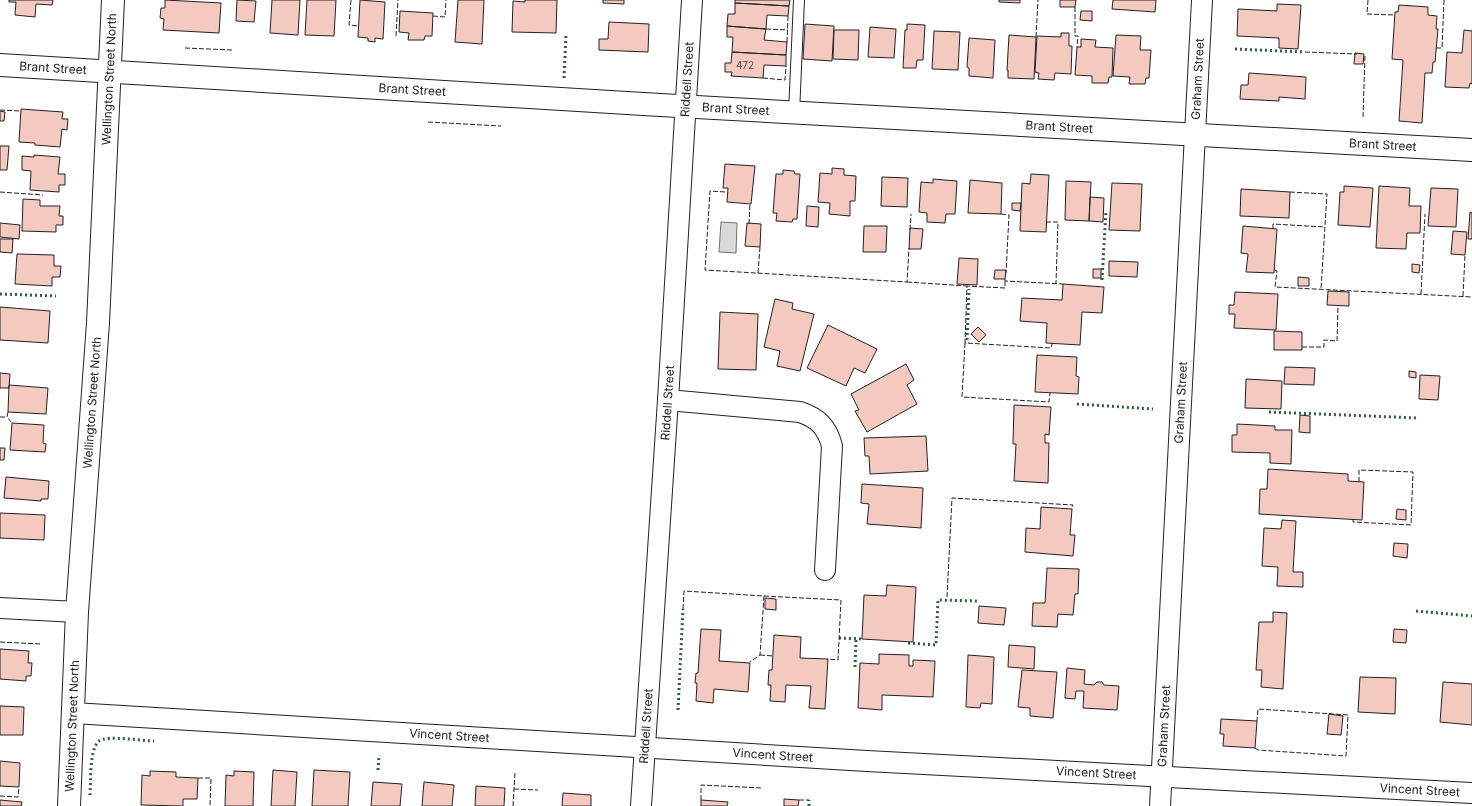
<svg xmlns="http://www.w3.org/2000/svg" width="1472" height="806" font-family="Inter,sans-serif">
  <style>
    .water { fill: #d9d9d9; stroke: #6f6f6f }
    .building { fill: #f3c9c0; stroke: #222 }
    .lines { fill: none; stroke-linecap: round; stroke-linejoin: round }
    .lane-casing { stroke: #222; stroke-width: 12 }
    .street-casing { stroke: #222; stroke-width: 22 }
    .secondary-casing { stroke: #222; stroke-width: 24 }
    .lane { stroke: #fff; stroke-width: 10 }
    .street { stroke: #fff; stroke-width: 20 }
    .secondary { stroke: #fff; stroke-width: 22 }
    .hedge { stroke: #2f5e38; stroke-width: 3; stroke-dasharray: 2 3; stroke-linecap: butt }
    .fence { stroke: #222; stroke-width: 1; stroke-dasharray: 5 2; stroke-linecap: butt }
    .labels { text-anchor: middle; stroke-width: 3; stroke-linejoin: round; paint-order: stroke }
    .number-label { font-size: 10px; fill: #564c4a }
    .street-label { font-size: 12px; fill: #222; stroke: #fff }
  </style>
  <rect width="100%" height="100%" fill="#fff"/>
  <path class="water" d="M721,222L737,223L736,253L719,252Z"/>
  <path class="building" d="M9,0H53L52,5L36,4L35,17L15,15L16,2H9Z
    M165,0L221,3L219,33L163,30L164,19L160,18L161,8H165Z
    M237,0L256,1L254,22L236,21Z
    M272,0H300L298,35L270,33Z
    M307,0H336L334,36L305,35Z
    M360,0L385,2L383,39L375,38V42L368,41V38L358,37Z
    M458,0H484L482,44L455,42Z
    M525,0H557L556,33L512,32L513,1L525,2Z
    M603,0H624V4L603,3Z
    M735,0H790L789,6L735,3Z
    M999,0H1020V3L999,2Z
    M1060,0H1076L1075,7H1060Z
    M1113,0H1156L1155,12L1112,9Z
    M735,3L789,6L788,16L767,15L766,29L727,26L728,14H735Z
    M1277,4L1301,5L1298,49L1279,48V38L1237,36L1238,9L1277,11Z
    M1399,5L1428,7V15L1437,16L1436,29H1438L1435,62H1433L1432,73H1425L1422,123L1399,121L1403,60L1392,59L1395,12H1398Z
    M400,11L433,13L432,36H425L424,40H408L409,33L399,32Z
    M1081,11H1092V21L1080,20Z
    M609,22L649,24L648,52L599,50V39H608Z
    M805,24L834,26L832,61L803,59Z
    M907,24L925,25L923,60H917L916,68H903L905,30H907Z
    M727,26L766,29L764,40L787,42L786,55L732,52L733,37H727Z
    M870,27L896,29L894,58L868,57Z
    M834,30H859L858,60L833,59Z
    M1464,30L1472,31V84L1470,83L1469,88L1445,87L1447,52L1462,53Z
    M934,31L960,32L958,70L932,69Z
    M1061,33H1069V46H1072L1071,74L1055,73L1054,80L1038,79L1039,73L1035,72L1037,36L1061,37Z
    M1009,35L1036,37L1034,79L1008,78V70H1007Z
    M1116,35L1141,36L1140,50H1151L1149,78H1146L1145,84H1129L1130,77L1113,76Z
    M969,38L995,40L993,78L969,76V68L967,67Z
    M1081,39L1096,40L1095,47L1113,48L1112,77H1109L1108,83H1092V76L1075,75L1077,47H1081Z
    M732,52L786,55V66L764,65L763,78L731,76L732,72H725V63H731Z
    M1355,53L1364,54L1363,64H1354Z
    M1249,73L1306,77L1305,99L1279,97V101L1240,99L1241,85H1248Z
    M21,109L63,112L62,119H68L67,130L62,129L60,147L35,145V143L19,142Z
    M0,111L5,112L4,121H0Z
    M0,146H9L7,170H0Z
    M34,155L60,157L58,174H65V185H59V192L30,190L31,171L22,170V156L34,157Z
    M725,164L755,166L751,204L727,202L728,188H723Z
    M832,168L844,169V175L856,176L855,201H850V216L829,214L830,203L818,202L820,173L832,174Z
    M783,170L794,171L795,174H800L797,219H793L792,222L776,221L777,213H773L776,174H783Z
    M1031,174L1049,175L1046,232L1020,231L1022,183L1030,184Z
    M882,177L908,178L907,207L881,206Z
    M933,179L957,181L955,214H946L945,223L927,222V213L919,212L921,182L933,183Z
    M970,180L1002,183L1001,214L968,213Z
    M1066,181L1091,182L1089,221L1065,220Z
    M1112,183L1142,184L1140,231L1109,230Z
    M1344,186L1373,188L1370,227L1338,225L1340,192H1344Z
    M1379,186L1410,188L1409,206H1421L1420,233H1407L1406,249L1376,248Z
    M1431,188L1458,189L1456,227L1428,226Z
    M1241,189L1290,192L1289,218L1240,216Z
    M1090,197L1104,198L1103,222L1089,221Z
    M23,199L40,200V206H60L59,216H63V225H56V232L22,231Z
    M1012,203H1021L1020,211L1012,210Z
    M807,206L819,207L818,227L806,226Z
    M1470,212L1472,213V239H1468Z
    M0,223L20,225L19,239L0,237Z
    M747,223L761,224L760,247L745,246Z
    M864,226H887L886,252H863Z
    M1243,226L1277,229L1274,273L1246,272L1248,254L1241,253Z
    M910,228L923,229L921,249H909Z
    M1453,231L1467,232L1465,255L1451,254Z
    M0,239H13L12,253L0,252Z
    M17,254L54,255V266H61L60,277H52V286L15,284Z
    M959,258L978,259L977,285L957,284Z
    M1109,261L1138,262L1137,277L1109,276Z
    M1412,264L1420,265L1419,273L1412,272Z
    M1093,269H1101V278H1093Z
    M995,270H1006L1005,279H994Z
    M1298,277L1309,278V286H1298Z
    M1063,284L1104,287L1102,313L1082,312L1080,345L1046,343L1047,323L1020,321L1022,298L1062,300Z
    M1328,291L1349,292V306L1327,305Z
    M1235,292L1278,294L1276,330L1234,328L1235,314H1229V305H1234Z
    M775,299L793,303L792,309L814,314L800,371L777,366L780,351L764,347Z
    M0,307L50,311L48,343L0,340Z
    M720,312L758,314L756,370L718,369Z
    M828,325L877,349L865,373L854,368L846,386L807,368Z
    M978,327L986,335L979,342L971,334Z
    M1274,331L1302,332V350H1274Z
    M1037,355L1077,357L1076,376L1079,377L1078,394L1035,392Z
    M906,364L914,380L907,385L917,404L867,432L855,411L859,410L851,394Z
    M1285,367L1315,368L1314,385L1284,384Z
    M1409,371L1416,372V378L1409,377Z
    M0,373L10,374L9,388H0Z
    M1420,375L1440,376L1438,400L1419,399Z
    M1246,379L1282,381L1281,409L1245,408Z
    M9,385L48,388L46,414L8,412Z
    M1014,405L1051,407L1049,435L1045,434V443H1049L1048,483L1014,481L1016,444H1013Z
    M1300,415L1310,416V433L1299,432Z
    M12,423L44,425L43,443L46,444L45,452L10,450Z
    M1237,424L1275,426V430H1292L1291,464L1270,463V453L1232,452V435H1237Z
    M926,436L928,471L870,474L869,456H865L864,438Z
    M0,448H5L4,460H0Z
    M1268,469L1348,474V481L1364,482L1362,520L1259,514L1260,489H1267Z
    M6,477L49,481L48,499H41V501L4,498Z
    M862,484L923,488L921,528L867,524L869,504L861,503Z
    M1041,507L1072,509L1070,535H1075L1073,556L1025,552L1026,528L1040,529Z
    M1397,509L1406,510V520L1396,519Z
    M0,513L45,515L44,540L0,538Z
    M1282,520L1296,521L1293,572H1303V587L1277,586L1278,567L1262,566L1264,528L1281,529Z
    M1394,543L1408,544L1407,558L1393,556Z
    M1047,568L1079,569L1078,594H1075L1073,615L1058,614L1057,627L1032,626L1033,603H1045Z
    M887,585L916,587L913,642L862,639L864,595L886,596Z
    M765,598L776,599V610L765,609Z
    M979,606L1006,608L1004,625L978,623Z
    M1273,612L1287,613L1283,689L1261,687L1262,670H1256L1259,622H1273Z
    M701,629L721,630L719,661L750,663L748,692L714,689L713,703L696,701L697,683H695L696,673H698Z
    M1394,629L1407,630L1406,643L1393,642Z
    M774,635L801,637L800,658L828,659L825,709L809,708L811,686L786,685L785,702L770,701L771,685H768L769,670H772Z
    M1009,645L1035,647L1034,669L1008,667Z
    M0,649L29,651L28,663H32L31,676H26V681L0,679Z
    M879,654L909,655V666H913V660L935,661L933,697L882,695V710L858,708L860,663L879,664Z
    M968,655L994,657L992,704L981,703L980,708L966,707Z
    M1067,668L1085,670L1084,684L1094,685L1097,682H1102L1104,685L1119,686L1117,710L1083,708L1084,691H1076L1075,699L1065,698Z
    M1022,670L1057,672L1053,718L1030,716V708L1018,707Z
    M1360,677L1396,678L1395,714L1358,712Z
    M1443,682L1472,684V725L1440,722Z
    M0,706L24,707L23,735H0Z
    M1329,714L1343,716L1341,735L1327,734Z
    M1221,719L1257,721L1255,748L1223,746L1224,734H1220Z
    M0,761L20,763L19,787L0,786Z
    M273,770L297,772L295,806H271Z
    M314,770L350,772L348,806H312Z
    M150,771L176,772V777L198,778L197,799H183V806L141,805L142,775L150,776Z
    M234,771L254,772L253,806H225L226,775L234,776Z
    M373,782L402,784L400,806H371Z
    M424,782L454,785L452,806H422Z
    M476,786L505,788L504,806H475Z
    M563,793L591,795V806H562Z
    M784,799L799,800L798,806H784Z
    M0,800L22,802L21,806H0Z
    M701,800L728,802L727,806H701Z"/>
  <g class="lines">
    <defs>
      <path id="lane" d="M794,113L799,0"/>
      <g id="street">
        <path d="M668,400L800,412C818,418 827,427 832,446L825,570"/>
        <path d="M0,608L77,612"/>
        <path id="s1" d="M73,713L867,761L1472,793"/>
        <path id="s2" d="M641,806L668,400L692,0"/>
        <path id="s3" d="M1160,806L1202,0"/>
      </g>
      <g id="secondary">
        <path id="s4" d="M0,65L660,105L1472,150"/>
        <path id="s5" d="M69,806L77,612L98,323L113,0"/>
      </g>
    </defs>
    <use href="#lane" class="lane-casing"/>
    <use href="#street" class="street-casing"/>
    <use href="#secondary" class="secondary-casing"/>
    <use href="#lane" class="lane"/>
    <use href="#street" class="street"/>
    <use href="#secondary" class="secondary"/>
    <path class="hedge" d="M1235,49L1305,52
      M564,78L566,34
      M1102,280L1106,210
      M0,294L56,296
      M967,340L969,289
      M1077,404L1153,409
      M1269,412L1418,418
      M1416,611L1472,616
      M839,638L864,639
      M908,643L936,645L938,600L977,601
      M855,667L856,639
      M678,710L683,609
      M378,770L379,755
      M90,795C91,783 89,749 99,741C106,735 144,741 154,741
      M809,806V800"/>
    <path class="fence" d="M351,0L349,25L358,26
      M1368,0L1367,14L1394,15
      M1075,7V36H1078L1077,47
      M433,16L445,17L446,0
      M766,29L788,30
      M396,36L398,0
      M1036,37L1038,0
      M787,42L788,16
      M185,48L232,50
      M1436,48H1442L1444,0
      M1305,52L1357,54
      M763,78L785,80L786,66
      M0,110L21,111
      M1363,117L1365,55
      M428,122L501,126
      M0,192L43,195
      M725,192L710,191L705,270L907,282L909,248
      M1290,192L1327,194L1321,289
      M1001,214L1009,215L1006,273
      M1046,222H1058L1056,283
      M749,224L750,204
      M1273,228V224L1325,227
      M910,230L911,214
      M1274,270L1277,271L1275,287L1472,297
      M758,273L760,247
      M1005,279V281L1063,284
      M1005,281V288L967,286L965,343L1051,348L1052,344
      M907,282L967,286
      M1421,294L1425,214
      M1463,296L1465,255
      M965,343L962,397L1049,402L1050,393
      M1302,347H1324V340L1337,341L1338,306
      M8,412L7,417L12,423
      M0,417H7
      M1353,519V522L1411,525L1413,472L1359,470V482
      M764,596L841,600L838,660L828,659
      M947,597L952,498L1073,505L1072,509
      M683,609L684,591L764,596L760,655L750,662
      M0,642L41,644
      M760,655L773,656
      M1255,748L1258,750L1346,756L1348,715L1258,709L1257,721
      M198,778H211L210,806
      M514,789L538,790
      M0,796L18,797L19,787
      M701,800V785L763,788
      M799,800H809
      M513,806L515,772"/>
  </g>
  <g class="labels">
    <g class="number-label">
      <text x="745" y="69">472</text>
    </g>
    <g class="street-label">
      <text dy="4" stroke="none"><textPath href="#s4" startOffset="53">Brant Street</textPath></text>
      <text dy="4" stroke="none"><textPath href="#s3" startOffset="728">Graham Street</textPath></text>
      <text dy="4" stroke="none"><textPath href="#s5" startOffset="728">Wellington Street North</textPath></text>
      <text dy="4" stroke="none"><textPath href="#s2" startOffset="728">Riddell Street</textPath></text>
      <text dy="4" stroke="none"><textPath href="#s4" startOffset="413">Brant Street</textPath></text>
      <text dy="4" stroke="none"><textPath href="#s4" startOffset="737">Brant Street</textPath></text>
      <text dy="4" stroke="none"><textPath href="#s4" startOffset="1061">Brant Street</textPath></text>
      <text dy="4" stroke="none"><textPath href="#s4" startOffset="1385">Brant Street</textPath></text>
      <text dy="4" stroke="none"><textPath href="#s5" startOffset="404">Wellington Street North</textPath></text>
      <text dy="4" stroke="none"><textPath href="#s2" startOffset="404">Riddell Street</textPath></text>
      <text dy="4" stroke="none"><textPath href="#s3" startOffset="404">Graham Street</textPath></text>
      <text dy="4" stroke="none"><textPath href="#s5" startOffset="80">Wellington Street North</textPath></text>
      <text dy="4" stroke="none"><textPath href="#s2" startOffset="80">Riddell Street</textPath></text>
      <text dy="4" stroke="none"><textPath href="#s3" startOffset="80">Graham Street</textPath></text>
      <text dy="4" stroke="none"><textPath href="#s1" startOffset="377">Vincent Street</textPath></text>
      <text dy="4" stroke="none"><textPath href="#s1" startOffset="701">Vincent Street</textPath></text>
      <text dy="4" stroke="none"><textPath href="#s1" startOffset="1025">Vincent Street</textPath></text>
      <text dy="4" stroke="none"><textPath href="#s1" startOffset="1349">Vincent Street</textPath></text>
    </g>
  </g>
</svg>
